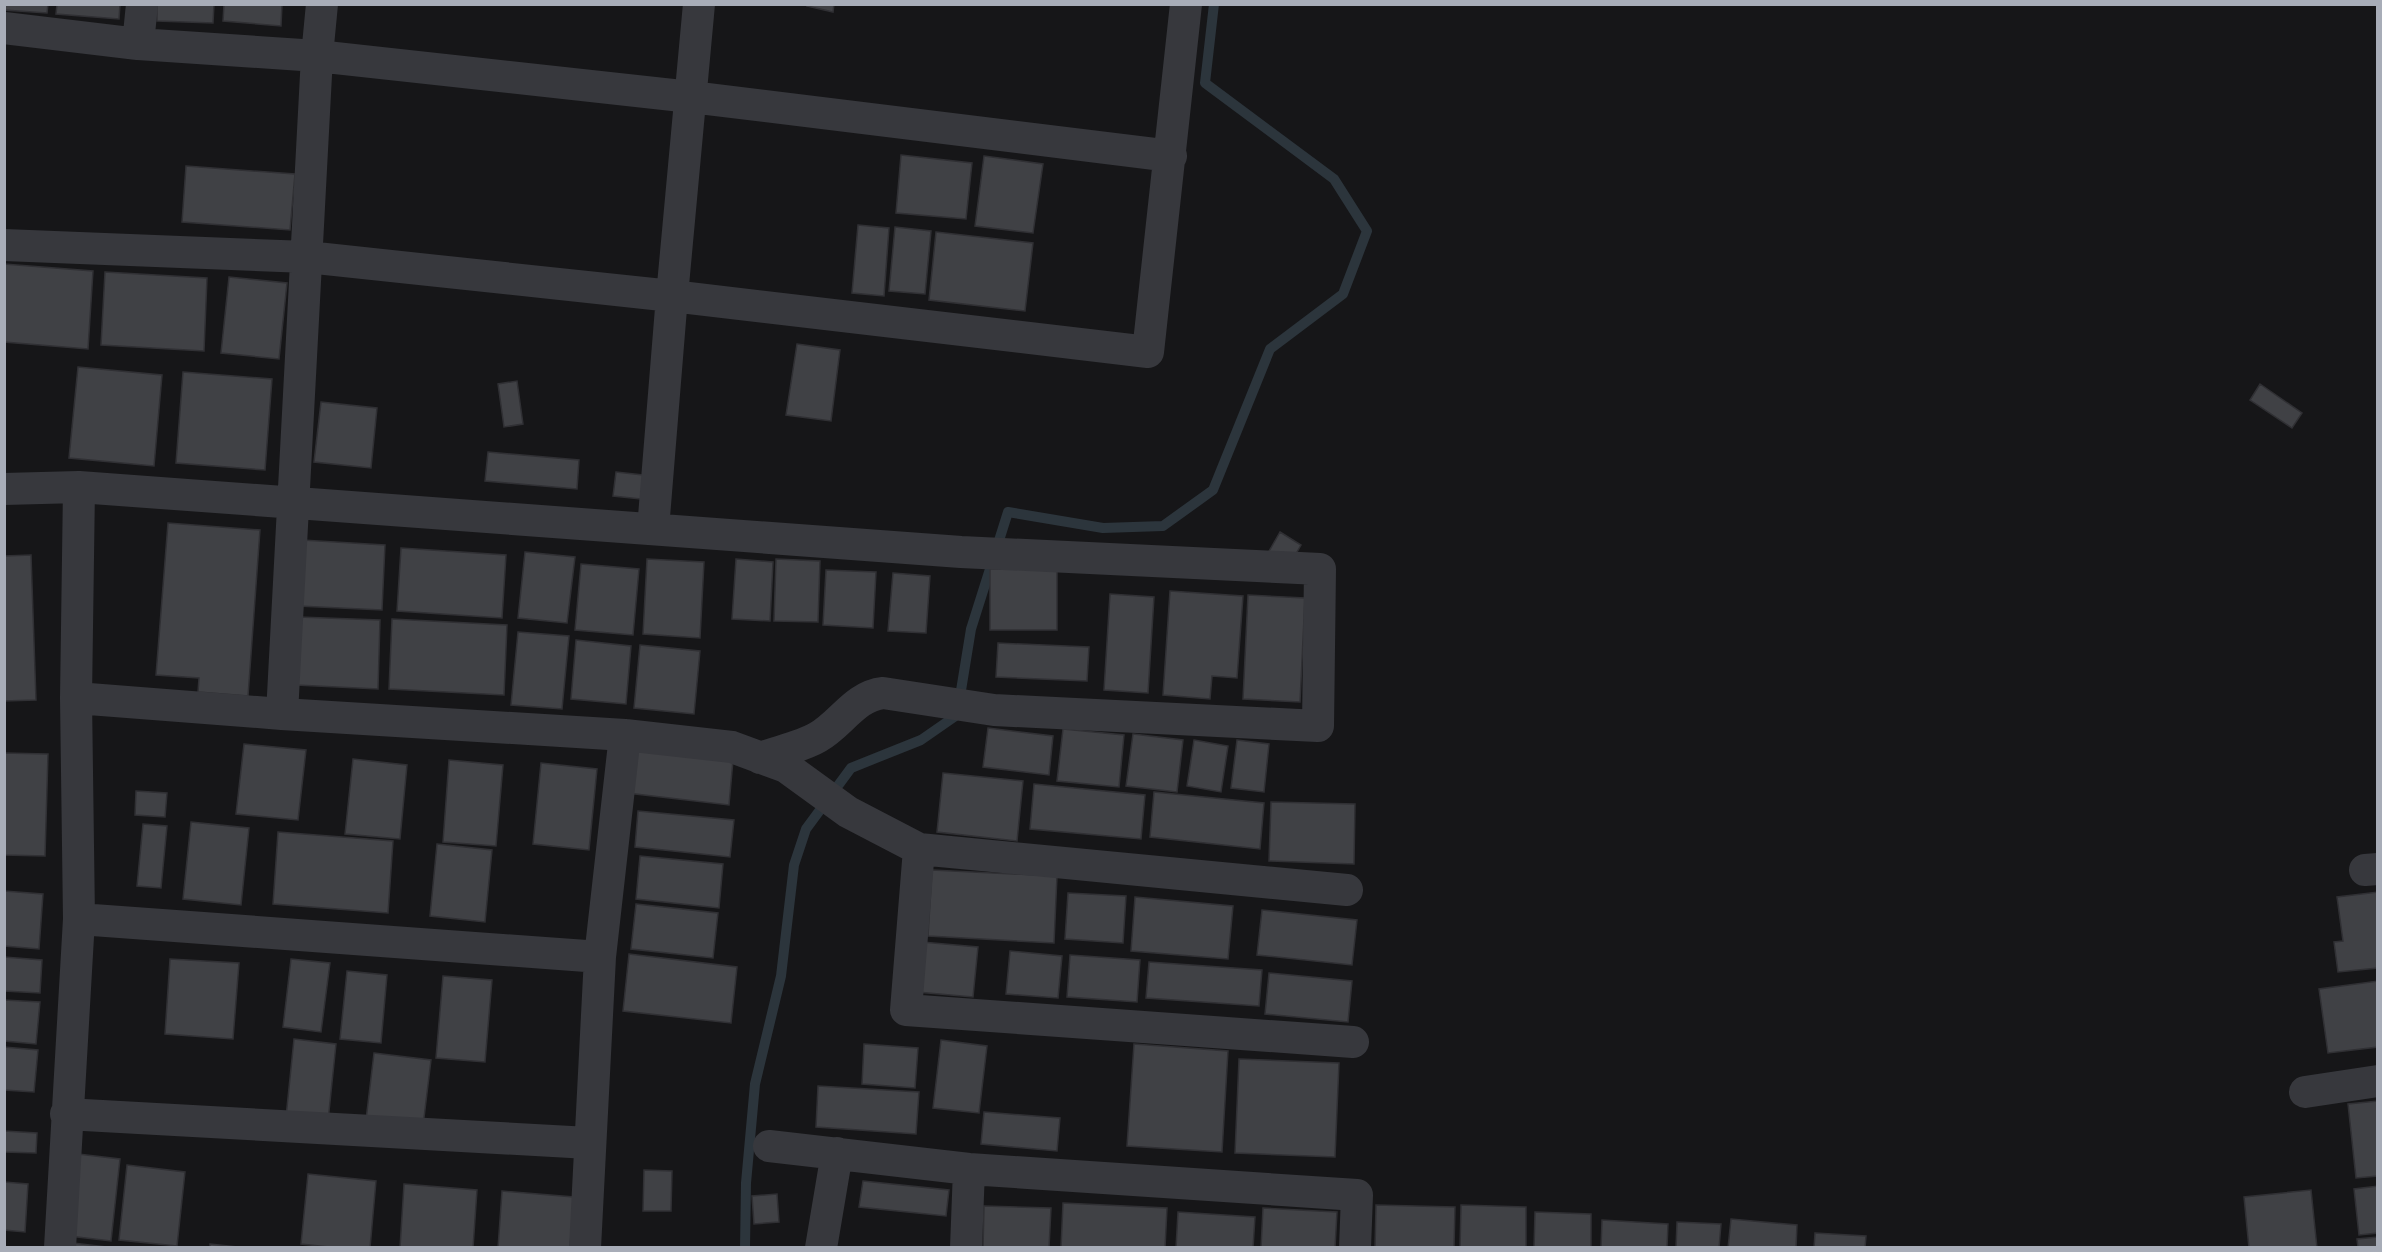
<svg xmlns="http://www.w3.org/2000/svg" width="2382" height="1252" font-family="'DejaVu Sans',sans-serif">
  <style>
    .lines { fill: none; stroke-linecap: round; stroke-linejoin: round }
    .stream { stroke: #2c353c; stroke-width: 10 }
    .building { fill: #404145; stroke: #303034; stroke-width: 1.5 }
    .street { stroke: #37383d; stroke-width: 32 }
  </style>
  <rect width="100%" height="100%" fill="#161618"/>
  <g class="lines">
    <path class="stream" d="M745,1248L746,1183L755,1084L781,976L794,865L806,829L851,768L921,740L957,715L971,629L1008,512L1103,528L1163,526L1213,490L1270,349L1343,294L1367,231L1334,179L1205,83L1214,4"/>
  </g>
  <path class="building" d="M4,4H48L47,13L4,10Z
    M57,4H120L119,19L56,14Z
    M157,4H214L213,23L157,21Z
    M224,4H282L281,26L223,21Z
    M808,4H834L833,12L807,6Z
    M901,155L972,163L966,219L896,213Z
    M984,156L1043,164L1033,233L975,226Z
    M186,166L295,174L290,230L182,222Z
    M858,225L889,228L884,296L852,293Z
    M895,227L931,231L925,294L889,291Z
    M936,232L1033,243L1025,311L929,300Z
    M4,264L93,271L88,349L4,342Z
    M105,272L207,278L204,351L101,345Z
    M229,277L287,283L279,359L221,353Z
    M797,344L840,350L831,421L786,415Z
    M78,367L162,375L154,466L69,458Z
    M183,372L272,379L265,470L176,463Z
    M517,381L523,424L504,427L498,384Z
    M2260,384L2302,413L2292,428L2250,400Z
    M321,402L377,408L371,468L314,462Z
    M488,452L579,460L577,489L485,481Z
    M616,472L652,476L650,500L613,496Z
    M168,523L260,530L248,696L198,692L199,678L156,675Z
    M1280,532L1301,545L1289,566L1268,553Z
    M302,540L385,545L382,610L298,606Z
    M401,548L506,555L502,618L397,611Z
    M525,552L575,557L567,623L518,618Z
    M31,555L36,700L4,701V556Z
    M647,559L704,562L700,638L643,634Z
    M736,559L773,562L770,621L732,619Z
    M776,559L820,561L818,622L774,621Z
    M581,564L639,569L633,635L575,630Z
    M990,569H1057V630H990Z
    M826,570L876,572L873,628L823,625Z
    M893,573L930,576L926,633L888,631Z
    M1170,591L1243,596L1237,678L1212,676L1210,699L1163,695Z
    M1110,594L1154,597L1148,693L1104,690Z
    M1248,595L1305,598L1300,702L1243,699Z
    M299,617L380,620L378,689L296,685Z
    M392,619L507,625L504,695L389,689Z
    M518,632L569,636L562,709L511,705Z
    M576,640L631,646L626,704L571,699Z
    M998,643L1089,647L1087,681L996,677Z
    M640,645L700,651L694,714L634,708Z
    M988,728L1053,736L1049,775L983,767Z
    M1063,729L1124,735L1119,787L1057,781Z
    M1133,734L1183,740L1177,792L1126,786Z
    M1194,740L1228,746L1221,792L1187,786Z
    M1237,740L1269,744L1264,792L1231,788Z
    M244,744L306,750L298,820L236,814Z
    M632,748L733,760L729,805L627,793Z
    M4,753L48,754L45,856L4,855Z
    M353,759L407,765L400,839L345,834Z
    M449,760L503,765L496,846L443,842Z
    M541,763L597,769L589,850L533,844Z
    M943,773L1023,781L1017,841L937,832Z
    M1034,784L1145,795L1141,839L1030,829Z
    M136,791L167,793L165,817L135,815Z
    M1154,792L1264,803L1260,849L1150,837Z
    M1271,802L1355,804L1354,864L1269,861Z
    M638,811L734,820L730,857L635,847Z
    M191,822L249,828L241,905L183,899Z
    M143,824L167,826L161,888L137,886Z
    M278,832L393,841L388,913L273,904Z
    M437,844L492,850L485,922L430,916Z
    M640,856L723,864L719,908L636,899Z
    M932,870L1057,876L1054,943L928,936Z
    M4,891L43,894L39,949L4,946Z
    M2378,892V968L2338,972L2334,942L2343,941L2337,897Z
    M1068,893L1126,896L1123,943L1065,939Z
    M1135,897L1233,906L1228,959L1131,951Z
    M636,904L718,913L713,958L631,949Z
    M1262,910L1357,920L1352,965L1257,955Z
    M922,942L978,947L973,997L917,992Z
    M1010,951L1062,956L1058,998L1006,994Z
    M629,954L737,967L731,1023L623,1011Z
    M1070,955L1140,960L1137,1002L1067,997Z
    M4,957L42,960L40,993L4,991Z
    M170,959L239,963L233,1039L165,1034Z
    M291,959L330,963L321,1032L283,1027Z
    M1149,962L1262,970L1259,1006L1146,998Z
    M347,971L387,975L381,1043L340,1039Z
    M1269,973L1352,981L1348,1022L1265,1014Z
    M443,976L492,980L485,1062L436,1058Z
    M2378,981V1047L2328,1053L2319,989Z
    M4,1000L40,1002L36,1044L4,1041Z
    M294,1039L336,1044L328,1121L286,1117Z
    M941,1040L987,1046L979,1113L933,1108Z
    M864,1044L918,1048L915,1088L862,1084Z
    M1134,1044L1228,1051L1222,1152L1127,1146Z
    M4,1047L38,1050L34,1092L4,1090Z
    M374,1053L431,1060L423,1126L366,1120Z
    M1239,1059L1339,1063L1335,1157L1235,1153Z
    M818,1086L919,1092L916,1134L816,1127Z
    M2378,1101V1176L2356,1178L2348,1104Z
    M984,1112L1060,1118L1057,1151L981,1144Z
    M4,1131L37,1133L36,1153L4,1152Z
    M78,1154L120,1159L111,1241L69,1236Z
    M127,1165L185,1172L177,1246L119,1240Z
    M644,1170L672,1171L671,1211H643Z
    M308,1174L376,1181L370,1248H338L301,1244Z
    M863,1181L949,1190L946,1216L859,1207Z
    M4,1182L28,1184L25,1232L4,1230Z
    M404,1184L477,1190L473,1248H400Z
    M2378,1186V1233L2359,1235L2354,1189Z
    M2311,1190L2317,1248H2249L2244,1197Z
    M502,1191L574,1197L570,1248H498Z
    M777,1194L779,1222L754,1224L752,1196Z
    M1063,1203L1167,1208L1165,1248H1061Z
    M1376,1205L1455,1207L1454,1248H1375Z
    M1461,1205L1526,1207V1248H1460Z
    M984,1206L1051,1208L1049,1248H983Z
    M1263,1208L1337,1212L1335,1248H1261Z
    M1178,1212L1255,1217L1253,1248H1176Z
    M1535,1212L1591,1214V1248H1534Z
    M1731,1219L1797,1225L1796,1248H1728Z
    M1602,1220L1668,1224L1667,1248H1601Z
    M1677,1222L1721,1224L1719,1248H1676Z
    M1815,1233L1866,1236L1865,1248H1814Z
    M2378,1237V1248H2358L2357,1239Z
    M73,1243L115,1248H73Z
    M210,1244L247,1248H210Z"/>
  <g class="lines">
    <path class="street" d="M4,28L138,44L317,56L691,97L1171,156
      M138,44L142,4
      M4,245L307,257L672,296L1148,352L1186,4
      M4,489L79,487L961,552L1320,569L1318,726L994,710L883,693C855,696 841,724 818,737C801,747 779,751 760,758
      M653,529L672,296L699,4
      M76,698L282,714L625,735L732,747L786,767L848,812L919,849L906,1010L1353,1042
      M282,714L317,56L322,4
      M919,849L1347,890
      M2365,870L2378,869
      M79,919L600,957
      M2305,1092L2378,1081
      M66,1114L589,1143
      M769,1146L969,1169L1357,1195L1355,1248
      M60,1248L79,919L76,698L79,487
      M585,1248L600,957L625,735
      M821,1248L837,1153
      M966,1248L969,1169"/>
  </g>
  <rect width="2382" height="1252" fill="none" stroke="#a8adb8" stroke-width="12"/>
</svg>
